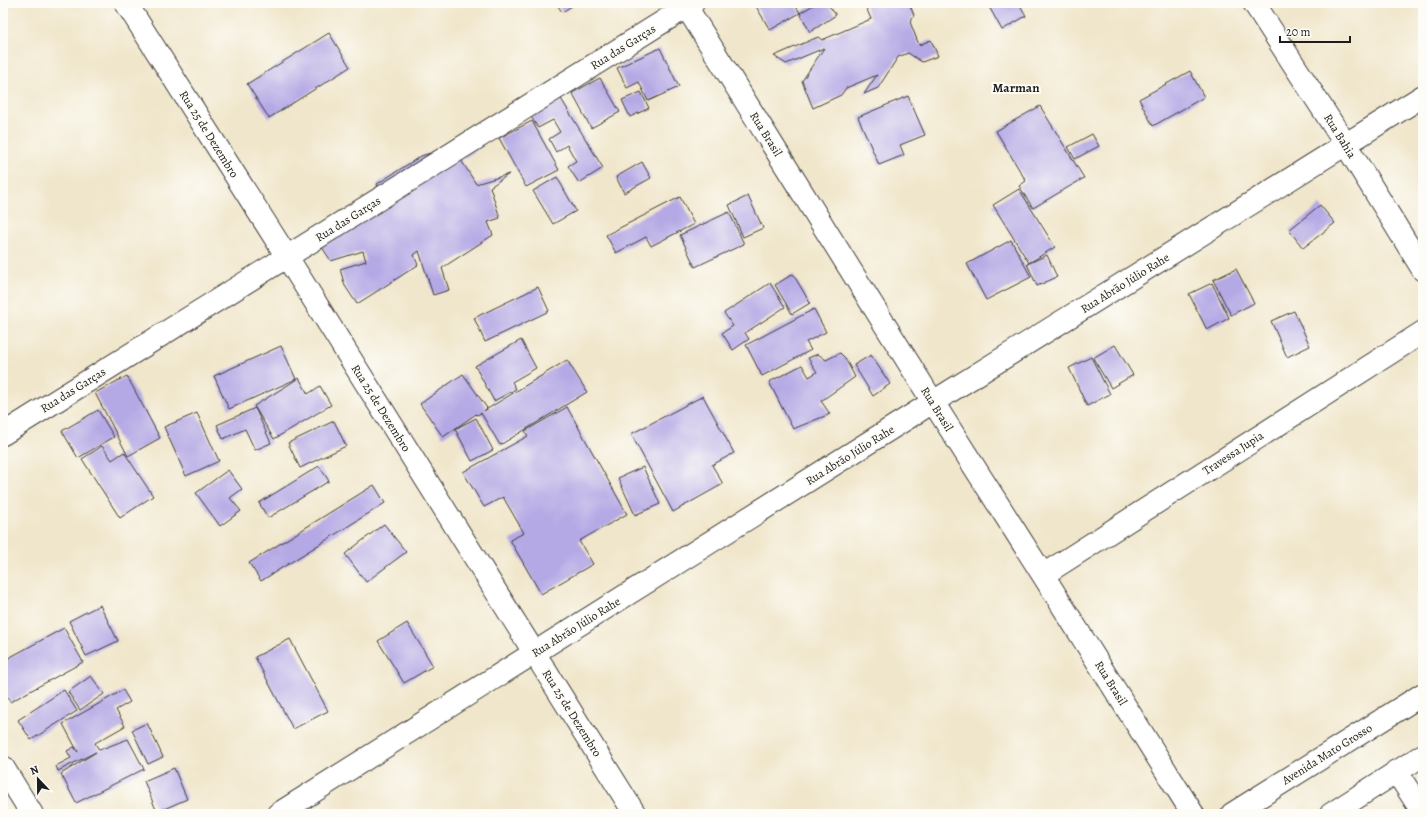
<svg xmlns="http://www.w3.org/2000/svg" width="1426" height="817" font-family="Alegreya,serif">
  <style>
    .building { fill: #b5a9e5 }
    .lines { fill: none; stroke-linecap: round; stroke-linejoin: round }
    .minor-casing { stroke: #3c3a36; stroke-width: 24 }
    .major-casing { stroke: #3c3a36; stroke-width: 24 }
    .minor { stroke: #fff; stroke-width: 22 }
    .major { stroke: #fff; stroke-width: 22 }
    .labels { text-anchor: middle; stroke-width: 4; stroke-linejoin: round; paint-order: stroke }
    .street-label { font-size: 12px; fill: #1c1c1c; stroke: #fdfcf7 }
    .neighbourhood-label { font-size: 13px; font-weight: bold; fill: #1c1c1c; stroke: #fdfcf7 }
  </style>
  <rect width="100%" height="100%" fill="#fdfcf7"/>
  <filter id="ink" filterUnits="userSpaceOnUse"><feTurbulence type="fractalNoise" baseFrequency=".025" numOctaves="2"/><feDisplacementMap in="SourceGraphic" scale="8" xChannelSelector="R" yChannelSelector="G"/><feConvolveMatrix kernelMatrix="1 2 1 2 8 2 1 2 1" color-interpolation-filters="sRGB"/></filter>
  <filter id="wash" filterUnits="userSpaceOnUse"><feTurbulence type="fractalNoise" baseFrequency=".012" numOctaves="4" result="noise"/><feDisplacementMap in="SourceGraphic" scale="16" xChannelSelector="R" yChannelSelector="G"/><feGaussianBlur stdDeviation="0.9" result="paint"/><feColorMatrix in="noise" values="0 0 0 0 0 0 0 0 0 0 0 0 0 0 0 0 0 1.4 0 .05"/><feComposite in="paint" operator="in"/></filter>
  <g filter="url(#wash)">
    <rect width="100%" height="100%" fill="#f0e6cb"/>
    <g id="blocks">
      <path class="building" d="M556,3H577L562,12Z
        M754,3H794L800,13L817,3H827L836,15L810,32L800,13L770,30Z
        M864,3H909L914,15L910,22L919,45L931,40L938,56L922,62L908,53L898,57L878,88L864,94L877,75L846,88L841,95L813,108L802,81L824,48L786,64L774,56L818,37L822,40L871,19Z
        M987,3H1019L1026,16L1002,30Z
        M329,33L350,67L269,118L247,84Z
        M660,48L679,87L648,101L639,82L627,88L617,68Z
        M1190,71L1204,97L1153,126L1139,99Z
        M600,78L620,112L591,128L572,93Z
        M557,92L603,168L579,183L568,166L576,161L567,145L556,152L549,139L560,132L553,120L538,128L527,110Z
        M641,92L649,108L630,117L622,100Z
        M908,96L925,135L900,145L904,155L879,165L858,117Z
        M1040,106L1084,178L1033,208L1019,186L1026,181L996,131Z
        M532,121L559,170L526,187L499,138Z
        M473,128L484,145L461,160L476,184L509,174L490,187L500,218L488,222L493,235L442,268L449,290L433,295L419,251L414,255L418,265L357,304L345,286L340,269L366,261L363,251L331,261L318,241L381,197L377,184L421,156L437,151Z
        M1092,134L1099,146L1075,159L1068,147Z
        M642,162L651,178L624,193L616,177Z
        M557,177L576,211L553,224L533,191Z
        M1019,189L1055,247L1029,263L993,205Z
        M748,196L763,228L743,237L729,205Z
        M680,197L694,224L651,246L646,237L616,253L606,235Z
        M1320,205L1335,223L1303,248L1289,230Z
        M729,212L744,244L695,267L680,235Z
        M1011,240L1031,277L986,300L967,264Z
        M1047,255L1057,277L1037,286L1027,264Z
        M1236,269L1254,303L1231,315L1213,280Z
        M793,274L810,303L792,314L775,285Z
        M770,283L785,307L745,333L749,339L733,350L722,333L733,326L724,313Z
        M1212,283L1229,318L1207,330L1189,294Z
        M538,287L549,311L485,342L474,318Z
        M814,309L826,332L806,342L811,350L762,376L746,345Z
        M1294,311L1310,346L1287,357L1271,321Z
        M521,340L536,368L512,382L516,389L494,401L475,366Z
        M1115,345L1133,375L1111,388L1093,358Z
        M281,346L296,379L229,409L214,376Z
        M840,353L845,358L855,377L821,401L830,414L793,429L769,382L802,365L809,377L817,372L808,358L818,354L826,360Z
        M871,355L890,384L873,396L854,365Z
        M1091,357L1110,394L1087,406L1069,368Z
        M567,360L587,392L500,445L481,413L477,415L476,414L443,437L420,404L463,374L487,408L484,411Z
        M127,376L160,438L128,456L95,393Z
        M299,378L308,394L320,386L331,405L274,439L254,406Z
        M703,396L734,453L712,465L723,484L673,512L631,434Z
        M567,407L627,514L579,541L593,564L541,594L510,540L524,533L503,497L484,507L463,472L528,436L525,431Z
        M255,408L271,443L255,450L245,429L223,439L217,425Z
        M98,410L114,437L78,458L62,431Z
        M197,413L219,461L186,476L164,427Z
        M476,418L493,450L472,461L455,429Z
        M334,421L346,446L300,468L288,443Z
        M102,446L112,460L124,452L153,496L120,518L82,459Z
        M319,466L329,481L268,518L259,503Z
        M643,467L660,504L635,515L618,478Z
        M228,470L242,489L230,498L241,511L220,526L196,493Z
        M374,485L385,503L261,581L249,563Z
        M384,524L406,552L366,582L345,554Z
        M100,605L118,641L86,656L69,621Z
        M407,623L433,666L404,683L378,641Z
        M64,628L83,662L10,702L3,689V661Z
        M290,639L328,711L293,729L255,657Z
        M91,676L104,694L80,710L68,692Z
        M64,690L77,711L31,740L18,720Z
        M123,690L130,702L116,710L125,726L95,743L99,750L128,739L144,769L76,803L61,774L96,752L58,771L56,766L71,758L67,751L74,747L78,752L63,724Z
        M147,723L163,757L148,764L132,730Z
        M174,768L187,799L157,812L144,781Z"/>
    </g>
  </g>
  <g filter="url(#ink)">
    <use href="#blocks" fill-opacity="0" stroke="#3c3a36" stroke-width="1"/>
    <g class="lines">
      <defs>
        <path id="minor" d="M126,3L287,257L635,814
          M684,3L933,402L1043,575L1193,814
          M3,434L693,3
          M1043,575L1423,332
          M3,767L32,814
          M1396,771L1423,813
          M278,814L933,402L1423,96"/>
        <path id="major" d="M1254,3L1346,145L1423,270
          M1232,814L1423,694
          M1331,814L1423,755"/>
      </defs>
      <use href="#minor" class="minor-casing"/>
      <use href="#major" class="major-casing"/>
      <use href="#minor" class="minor"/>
      <use href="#major" class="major"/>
    </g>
  </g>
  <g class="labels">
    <g class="street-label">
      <text transform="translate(623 47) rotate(-32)" y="4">Rua das Garças</text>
      <text transform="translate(209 134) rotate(58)" y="4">Rua 25 de Dezembro</text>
      <text transform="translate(766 134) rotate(58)" y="4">Rua Brasil</text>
      <text transform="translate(1340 136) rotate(58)" y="4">Rua Bahia</text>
      <text transform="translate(348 219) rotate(-32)" y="4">Rua das Garças</text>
      <text transform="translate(1125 283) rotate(-32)" y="4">Rua Abrão Júlio Rahe</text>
      <text transform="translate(73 390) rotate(-32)" y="4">Rua das Garças</text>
      <text transform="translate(381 408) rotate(58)" y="4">Rua 25 de Dezembro</text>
      <text transform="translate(937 409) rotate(58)" y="4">Rua Brasil</text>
      <text transform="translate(1233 453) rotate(-33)" y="4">Travessa Jupia</text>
      <text transform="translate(850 455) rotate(-32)" y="4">Rua Abrão Júlio Rahe</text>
      <text transform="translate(576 627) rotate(-32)" y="4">Rua Abrão Júlio Rahe</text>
      <text transform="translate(1111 683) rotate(58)" y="4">Rua Brasil</text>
      <text transform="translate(572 713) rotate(58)" y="4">Rua 25 de Dezembro</text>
      <text transform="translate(1327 754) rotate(-32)" y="4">Avenida Mato Grosso</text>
    </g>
    <g class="neighbourhood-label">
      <text x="1016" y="92">Marman</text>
    </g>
  </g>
  <rect width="1426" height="817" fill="none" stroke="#fdfcf7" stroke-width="16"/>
  <g transform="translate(38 779) rotate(338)" stroke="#fdfcf7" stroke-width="3" paint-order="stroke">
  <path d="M0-3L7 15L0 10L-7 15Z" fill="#1c1c1c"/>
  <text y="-6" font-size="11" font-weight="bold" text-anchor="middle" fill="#1c1c1c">N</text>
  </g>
  <path d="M1280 36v6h70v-6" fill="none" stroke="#1c1c1c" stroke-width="2"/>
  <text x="1286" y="36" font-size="12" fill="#1c1c1c" stroke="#fdfcf7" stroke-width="3" paint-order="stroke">20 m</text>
</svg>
